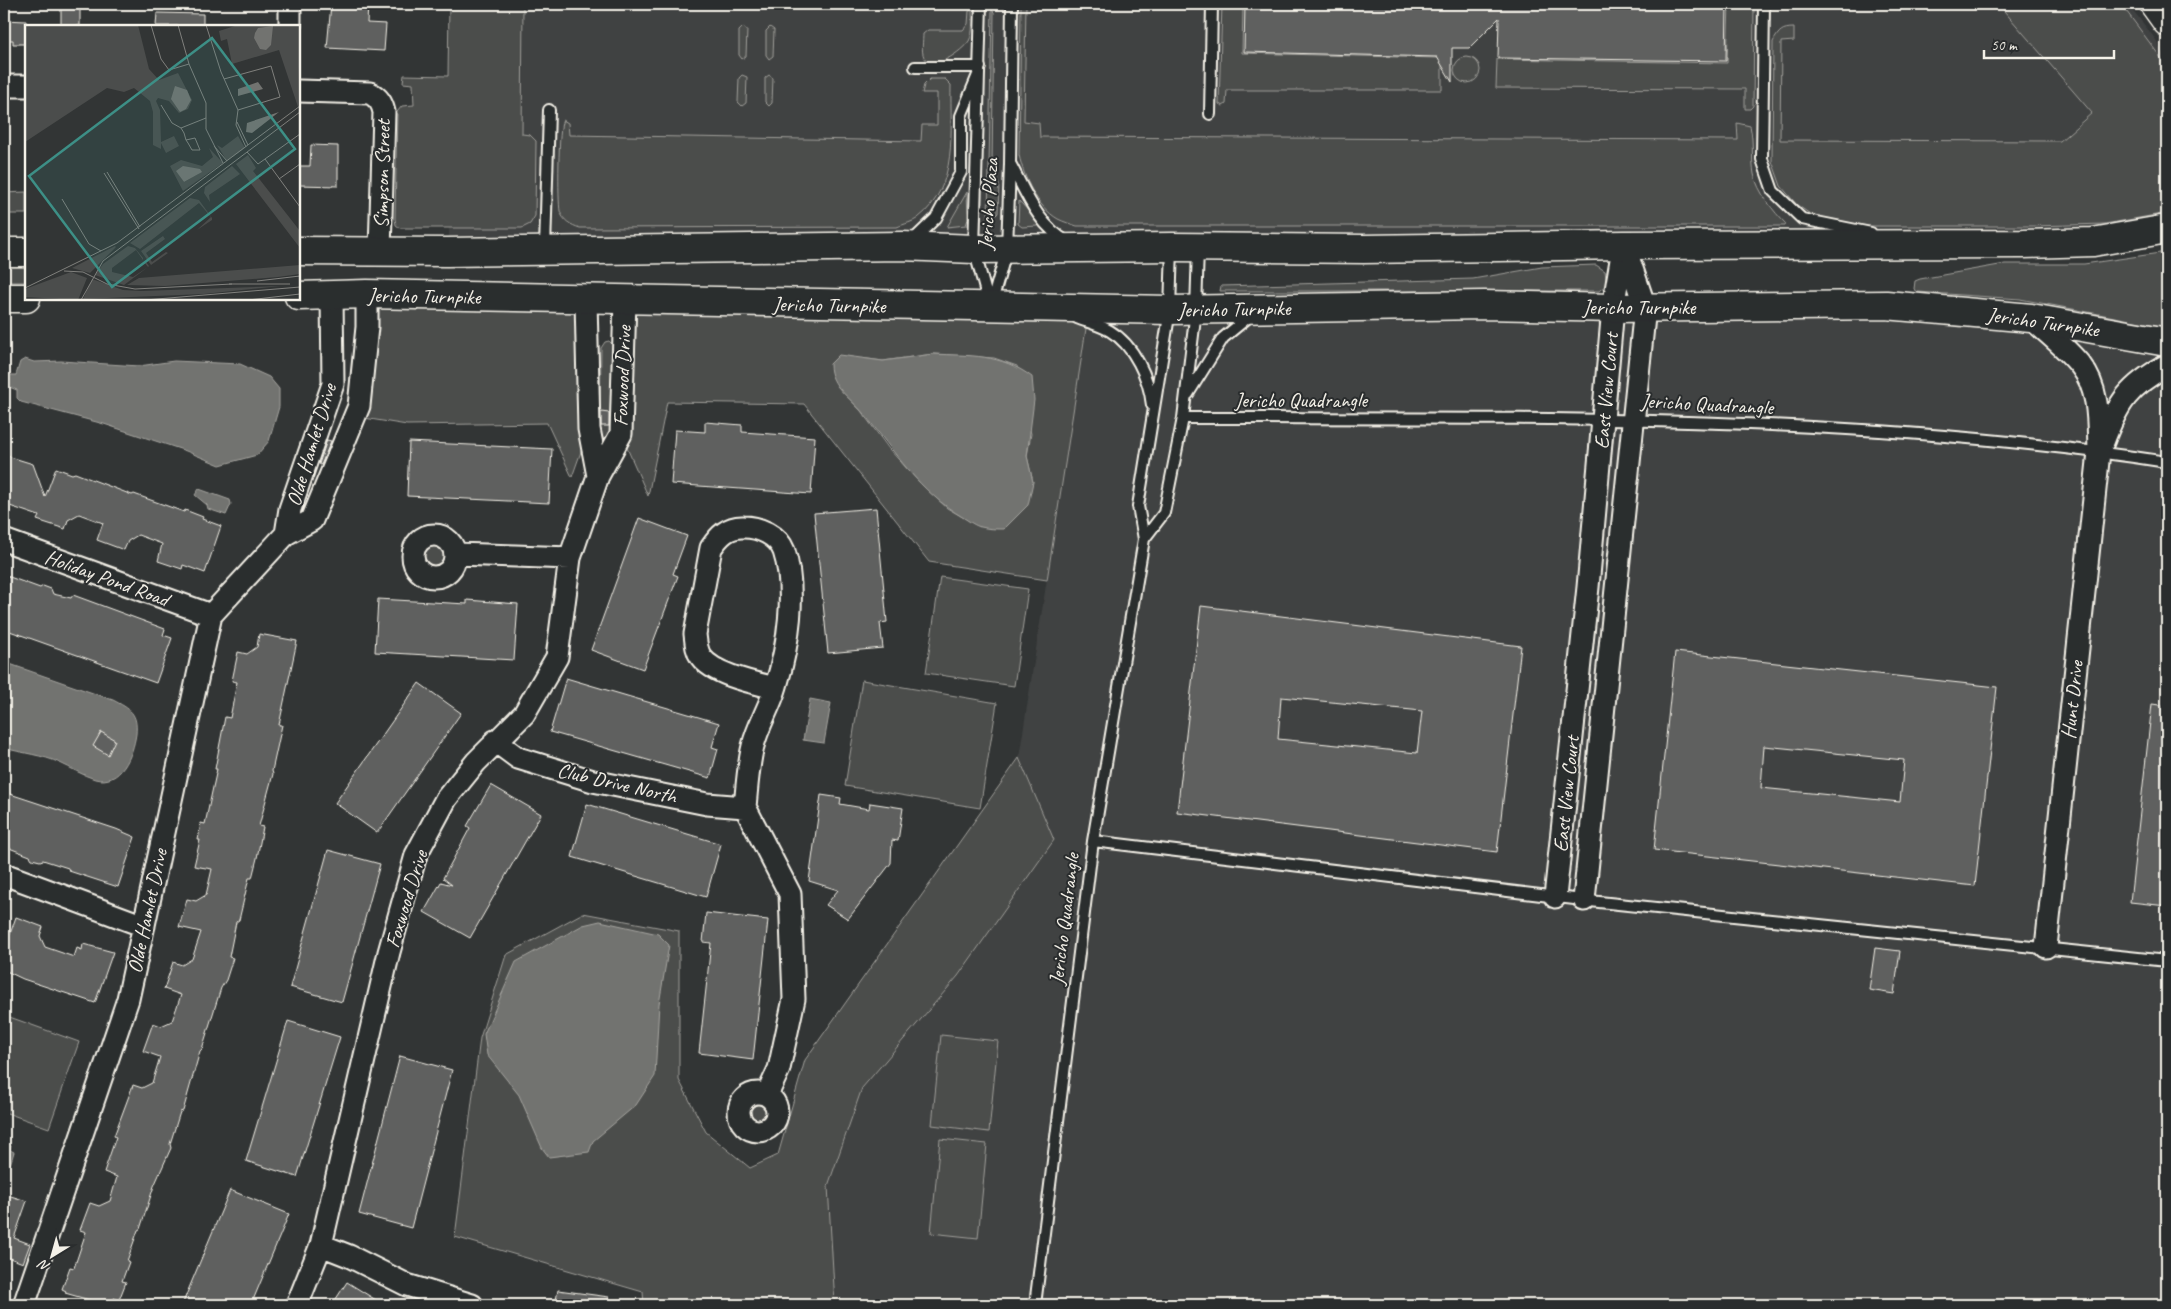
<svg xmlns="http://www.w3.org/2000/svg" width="2171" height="1309" font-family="Caveat,sans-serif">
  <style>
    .built { fill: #404242 }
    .green { fill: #4b4d4c; stroke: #a09f9a; fill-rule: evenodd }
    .water { fill: #727370; stroke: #a6a5a0 }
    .building { fill: #5f605f; stroke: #f4f1e8; fill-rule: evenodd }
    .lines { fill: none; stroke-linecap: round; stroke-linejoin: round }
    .service-casing { stroke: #f4f1e8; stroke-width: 14 }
    .minor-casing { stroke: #f4f1e8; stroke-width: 25 }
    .secondary-casing { stroke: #f4f1e8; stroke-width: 31 }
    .primary-casing { stroke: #f4f1e8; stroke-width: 31 }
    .service { stroke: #2a2d2e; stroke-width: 10 }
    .minor { stroke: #2a2d2e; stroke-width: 21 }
    .secondary { stroke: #2a2d2e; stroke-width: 28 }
    .primary { stroke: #2a2d2e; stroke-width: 28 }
    .labels { text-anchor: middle; stroke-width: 4; stroke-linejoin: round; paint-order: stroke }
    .street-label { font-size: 21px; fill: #f4f1e8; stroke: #2a2d2e }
    .inset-road { fill: none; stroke: #80807d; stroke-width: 1 }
    .view { fill: #3d8f86; fill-opacity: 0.15; stroke: #3d8f86; stroke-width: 2.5 }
    .inset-edge { fill: none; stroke: #f4f1e8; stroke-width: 2.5 }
  </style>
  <rect width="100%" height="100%" fill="#323535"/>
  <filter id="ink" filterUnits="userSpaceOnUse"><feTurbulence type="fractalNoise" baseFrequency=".02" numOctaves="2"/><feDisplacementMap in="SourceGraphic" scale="10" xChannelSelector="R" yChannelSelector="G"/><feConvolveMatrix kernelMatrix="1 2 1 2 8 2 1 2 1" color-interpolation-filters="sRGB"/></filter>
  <g filter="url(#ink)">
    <path class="built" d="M449,4H2128L2156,40L2167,61V221L2079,234L449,238Z
      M1807,305L2167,342V1305H835L828,1186L862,1088L958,976L1054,840L1019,758L1087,322Z"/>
    <path class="green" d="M449,4H523L522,134L530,135L536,141L535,216L530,224L522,228H400L396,225L395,219L397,112L402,106L414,105L413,84L403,83L404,75L448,76Z
      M788,4H907V7Z
      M1021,4H1026L1024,121L1039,123L1040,137L1738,140L1737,123L1750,126C1754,142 1751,158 1754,174C1757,191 1774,212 1786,224L1785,226H1077C1071,224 1064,222 1058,219C1037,207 1024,178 1019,155Z
      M1222,4H1243L1242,53L1438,58L1442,65V90H1227L1226,104L1223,106L1219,104Z
      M1729,4H1754L1753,106L1750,109H1745V89L1496,88L1497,59L1727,63Z
      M1998,4H2121L2167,66V213L2105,224L2033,226H1849L1819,220L1797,205L1781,186L1772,161L1773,42C1779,31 1782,28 1794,28V41L1781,42L1780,140L2060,141L2092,113Z
      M972,10C972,20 974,32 969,41C962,51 933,73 924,57C921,51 923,41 923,34L928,30H963L968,24L969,11Z
      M992,10L994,12L992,165L999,185L998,213L991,220L988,217Z
      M743,27L747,30L746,56L742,59L739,55V31Z
      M770,27L774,30L773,56L769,59L766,55V31Z
      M1454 70a13 13 0 1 1 26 0a13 13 0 1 1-26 0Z
      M742,75L747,77L746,103L742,106L738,102L739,78Z
      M769,75L773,78L772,103L769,106L765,102V78Z
      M930,79H945L951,85C950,131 959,186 918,218C913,222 904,224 897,227L580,228C571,225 563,221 560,211C558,200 558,127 563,120L568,123L569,135L921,141L922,125H937V93H922L924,85Z
      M26,192V214H4V193Z
      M967,192L968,219L966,225L947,227Z
      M1019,201L1039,222L1037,226L1022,227L1018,224Z
      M2167,252V327L2020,299L1918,292L1914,289L1915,281L1920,279L2005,264H2084Z
      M1596,265L1605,271L1607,284L1599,291H1220L1221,286L1473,279L1542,267Z
      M4,267H26V282H4Z
      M378,295L586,300L589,429L572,477L547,423L407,425L364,418Z
      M625,300L1087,322L1047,580L929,562L804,404L667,402L648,496L621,434ZM933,354L994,358L1017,366L1031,434L1027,456L1033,482L980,527L947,508L919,482L889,449L861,411L836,385L861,358L883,361Z
      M609,341L612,344L614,353V434L608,442L604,440L600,432L601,348L605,342Z
      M418 556a16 16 0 1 1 32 0a16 16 0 1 1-32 0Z
      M940,577L1028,589L1014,686L926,673Z
      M862,680L997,703L980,808L845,786Z
      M1019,758L1054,840L958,976L862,1088L828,1186L835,1305H644L643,1292L455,1237L480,1038L506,955L583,913L679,931V1080L706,1132L750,1168L778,1155L805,1060Z
      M4,1015L79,1042L49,1128L4,1112Z
      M941,1035L998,1041L989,1132L932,1125Z
      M744 1113a14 14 0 1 1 28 0a14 14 0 1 1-28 0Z
      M940,1139L987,1144L978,1238L931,1233Z"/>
    <path class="water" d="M933,354C970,356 1000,353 1032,377L1034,400L1027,456L1033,482L1028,505L1004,529C996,529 988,529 981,527C975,526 969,521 964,518C918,491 896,453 863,413C850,397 830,387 830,364L839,355L883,361Z
      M25,359L34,362L61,361L139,366L174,361L240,364L269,377L279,389V407L269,441L257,455L220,465L186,451L104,424L21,402L17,398V390L4,385V375H16L20,362Z
      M199,489L230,500L231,504L226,515L208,509L207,505L195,495Z
      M4,662L113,700C130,709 138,713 136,734C133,755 121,786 95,779C82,775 71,768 60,763C43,755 22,753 4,748Z
      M810,699L831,703L824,743L803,740Z
      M600,921L658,934L669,945L659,1004L655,1076L636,1105L593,1141L589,1152L549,1157L542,1148L519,1095L487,1055L484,1034L516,962L583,925Z
      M4,1143L11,1146L10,1150L14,1152L10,1165L4,1166Z"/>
    <path class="building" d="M61,4H80V26H61Z
      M331,4H368L367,23L386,24L384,51L327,48Z
      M1245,4H1727L1726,61L1498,58L1499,18L1469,48H1452V82L1437,57L1244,52Z
      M157,13L203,14V26H156Z
      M4,20L26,21V44H13V40H4Z
      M311,145L338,146V186L299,185V166H310Z
      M601,412L609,413V426H601Z
      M705,422L742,425V432L815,437L811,494L671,484L675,430L705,432Z
      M327,440L331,441L321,465L319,464Z
      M409,442L552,449L549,503L407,496Z
      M4,455L33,464L45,497L56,468L72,474L75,473L132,495L134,494L184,512L185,510L203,517L202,519L221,526L205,573L183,565L182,569L158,561L162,544L138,535L128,541L124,550L97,540L103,523L79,514L68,520L65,529L37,520L39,516L4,504Z
      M876,508L887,622L880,623L883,648L828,653L814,513Z
      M639,518L687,536L673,574L678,576L643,669L591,650Z
      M4,575L40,588L43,586L51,589L53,594L71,598L73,595L165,629L163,635L172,638L156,683L4,629Z
      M378,599L467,604V600L518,604L514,660L375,652Z
      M1201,606L1521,646L1497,852L1177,812ZM1281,697L1422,711L1417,753L1278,739Z
      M259,634L297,641L279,725H282L272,771L273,774L259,826L263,827L257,858L252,878H249L239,920L236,922L229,957L233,958L226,980L221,988L202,1049L200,1051L185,1104L183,1111L180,1112L170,1144L171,1148L154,1186L140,1229L138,1230L127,1261L129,1262L122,1281L126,1282L119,1300L114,1298L112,1305H107L65,1293L66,1291L62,1289L70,1267L74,1268L86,1232L80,1230L90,1203L99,1206L110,1201L117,1177L104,1172L116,1137L114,1136L133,1085L142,1088L152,1083L160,1057L143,1051L153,1023L161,1026L172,1021L181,995L164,989L173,962L182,965L192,959L201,932L179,927L187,899L196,901L206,895L212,869L194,866L200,840H198L201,823L205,824L217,769H215L225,717L230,718L237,682L232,681L238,652L247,654L257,647Z
      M1675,652L1997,687L1975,886L1654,850ZM1764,746L1904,760L1900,802L1761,788Z
      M566,678L719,723L712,747L718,749L710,778L550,732Z
      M419,683L461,713L377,833L335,803Z
      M2152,704L2167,706V906L2130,902Z
      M101,732L115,740L108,755L93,746Z
      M491,785L541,814L470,938L424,912L441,882L452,885L443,878L470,828L467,826Z
      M4,792L116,829L135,837L118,887L69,871L68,868L43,860L40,861L32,859L30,856L4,846Z
      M821,795L841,798L840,804L869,809L870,803L903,808L898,841L892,840L891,863L848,919L826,905L838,890L809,881Z
      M587,804L721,844L706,897L572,857Z
      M328,850L380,864L342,1002L290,987Z
      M706,913L768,920L753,1060L699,1053L711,943L703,942Z
      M16,917L43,927L40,936L45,947L74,957L77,948L82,950L83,944L113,952L95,1003L23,979L4,970V951Z
      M1875,948L1900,951L1894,994L1869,990Z
      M288,1021L340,1037L297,1177L246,1161Z
      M400,1056L452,1070L411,1228L359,1214Z
      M230,1190L289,1214L251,1305H182Z
      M4,1194L27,1201L14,1238L30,1244L23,1263L7,1257L6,1261H4Z
      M347,1282L384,1305H332Z
      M558,1290L609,1297V1305H555Z"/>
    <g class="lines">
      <defs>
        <path id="service" d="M981,4L974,249L989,304
          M1764,4L1762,159L1773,191L1802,219L1871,233
          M915,67H980
          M1210,114L1212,4
          M1011,165C1026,193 1038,226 1068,242
          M912,241L936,218L961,172V116L978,75
          M545,249L549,110
          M991,305L1007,249L1010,164L1012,4
          M1077,318C1087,322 1100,325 1110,331C1134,345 1149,378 1152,405
          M1188,394L1223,338L1251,315
          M1183,418C1511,419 1842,412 2167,462
          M1144,539L1164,513L1183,418L1196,310L1198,248
          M1093,841L1599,902L2167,961
          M1035,1305L1093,841L1144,539L1138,506L1170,310L1172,247"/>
        <path id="minor" d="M290,26V4
          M4,86H26
          M299,91L370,93C379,98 382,103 384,112L380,251
          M586,300L589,429L598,476
          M2031,318C2047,333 2067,348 2081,366C2100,390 2098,423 2099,452L2046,947
          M2103,442C2118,402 2129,386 2167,365
          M286,534L290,509L333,384L332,295
          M413 556a21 21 0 1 1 42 0a21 21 0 1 1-42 0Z
          M4,540L211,615
          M456,554L570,558
          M495,741L518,758L593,781L707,804L745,807
          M745,807C747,787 748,766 753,746C758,725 770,707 776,686C788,647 797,591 784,551C778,535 759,527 744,527C728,526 719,536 711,548L695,634C696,642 696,650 701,657C714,675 755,683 775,688
          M745,807L790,894L794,999L779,1069L767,1095
          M4,874L144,926
          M1555,897L1588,587L1613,308L1623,248
          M1584,900L1645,307L1624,245
          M739 1112a19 19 0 1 1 38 0a19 19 0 1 1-38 0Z
          M321,1245L389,952L416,855L446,799L476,762L524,714L557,657L570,558L598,476L621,434L625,300
          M24,1305L128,999L211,615L286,534L312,520L359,406L367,327V294
          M297,1305L321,1245L349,1256L407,1285L472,1305"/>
        <path id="secondary" d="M2154,4L2167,22"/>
        <path id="primary" d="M299,251L447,252L902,246L974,249L1172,247L1364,249L1624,245L2023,244L2093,242L2167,229
          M4,252H26
          M299,296L367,294L1170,310L1484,305L1613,308L1886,305L2031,318L2167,342
          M4,298H26"/>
      </defs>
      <use href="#service" class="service-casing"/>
      <use href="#minor" class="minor-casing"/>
      <use href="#secondary" class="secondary-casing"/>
      <use href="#primary" class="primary-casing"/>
      <use href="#service" class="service"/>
      <use href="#minor" class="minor"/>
      <use href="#secondary" class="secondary"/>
      <use href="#primary" class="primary"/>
    </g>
  </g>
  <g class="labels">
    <g class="street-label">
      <text transform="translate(382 174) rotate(-89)" y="7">Simpson Street</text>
      <text transform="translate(988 204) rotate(-86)" y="7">Jericho Plaza</text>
      <text transform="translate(424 296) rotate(1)" y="7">Jericho Turnpike</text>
      <text transform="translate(829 305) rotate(1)" y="7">Jericho Turnpike</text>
      <text x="1639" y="314">Jericho Turnpike</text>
      <text transform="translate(1234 309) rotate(-1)" y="7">Jericho Turnpike</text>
      <text transform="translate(2043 322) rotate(8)" y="7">Jericho Turnpike</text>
      <text transform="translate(622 376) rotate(-88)" y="7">Foxwood Drive</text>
      <text transform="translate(1606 391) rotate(-85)" y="7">East View Court</text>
      <text x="1301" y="407">Jericho Quadrangle</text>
      <text transform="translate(1707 404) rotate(3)" y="7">Jericho Quadrangle</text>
      <text transform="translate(311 445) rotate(-73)" y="7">Olde Hamlet Drive</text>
      <text transform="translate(107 578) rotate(20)" y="7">Holiday Pond Road</text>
      <text transform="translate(2072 700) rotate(-84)" y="7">Hunt Drive</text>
      <text transform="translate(617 783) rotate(13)" y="7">Club Drive North</text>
      <text transform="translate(1566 794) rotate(-84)" y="7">East View Court</text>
      <text transform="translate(406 899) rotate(-73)" y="7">Foxwood Drive</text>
      <text transform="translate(147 911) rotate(-78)" y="7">Olde Hamlet Drive</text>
      <text transform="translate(1064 919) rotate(-83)" y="7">Jericho Quadrangle</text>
    </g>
  </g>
  <g transform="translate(25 25)">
    <rect width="275" height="275" fill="#323535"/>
    <path d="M0,0H113L124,44L134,55L153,48L167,75L163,84L154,88L144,76L133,73L131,76L135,85L136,117L149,111L154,121L141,128L136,118V124L128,120V87L125,76L109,63L99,67L82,63L0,117ZM213,0H275L273,82L254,25L207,39L202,14L196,16L194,6ZM213,111L220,123L202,136L192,120L197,123ZM184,123L198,138L158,166L145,141L156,135L177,141L188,132ZM171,144H175L173,149L159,157L155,150ZM223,130L231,143L228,146L275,206V223L211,139ZM207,141L215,149L184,170L185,177L179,168L180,162ZM165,173L174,175L187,193V195L172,205L186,192L174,178L115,224L105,218ZM138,211L140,214L121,228L127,237L141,227L143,228L126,240L116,226ZM103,221L110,223L118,233V235L111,225L87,243V247L108,252L123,242L119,237H121L124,241L123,242L99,260L70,250L78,239ZM91,222L65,248L47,243L90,221ZM275,240V249L253,252L140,261L102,260L114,253ZM46,247L62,253L53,275L0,272V264ZM67,254L98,265L116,266L256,261L179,269L58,274Z" fill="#4b4d4c" fill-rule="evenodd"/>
    <path d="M248,1L246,20L241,25L235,24L229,13L230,8L233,3ZM233,57L238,64L213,71V64ZM150,61L162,65L166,75L161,84L155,87L146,74ZM254,87L227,108L221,107L222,98ZM158,141L175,144L177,147L159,157L151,146Z" fill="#727370"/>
    <path class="inset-road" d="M126,0L136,34L144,45L164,39L153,0M181,0L196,47L213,85L211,100L221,122M164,39L181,78V104L198,138M199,54L246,41L255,72L213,85M136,80L147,98L156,103M212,97L223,120M156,103L159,108L161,115L163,118L167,125H175L170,113L161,115M156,103L181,93M189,121L202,136M222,127L233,139L275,109M240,134L275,182M82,147L115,202M79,148L114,204M254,154L275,139M37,174L64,219L76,226M39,246L58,247L82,259L110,264L207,259M232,256L275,251M204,259H265M0,263L92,218L275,81M56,275L78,236L275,87M120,275L275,262M223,275L275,269"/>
    <path class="view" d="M187,13L270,124L87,262L4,151Z"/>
    <rect width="275" height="275" class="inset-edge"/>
  </g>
  <rect width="2171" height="1309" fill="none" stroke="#2a2d2e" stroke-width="20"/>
  <rect x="10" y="10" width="2151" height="1289" fill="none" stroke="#f4f1e8" stroke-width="2" filter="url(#ink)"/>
  <g transform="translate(52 1256) rotate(217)" stroke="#2a2d2e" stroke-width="4" paint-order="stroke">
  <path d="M0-4L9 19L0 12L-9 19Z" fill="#f4f1e8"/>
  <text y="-8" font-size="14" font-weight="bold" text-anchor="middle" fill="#f4f1e8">N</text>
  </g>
  <path d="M1984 50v8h130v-8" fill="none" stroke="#f4f1e8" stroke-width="2.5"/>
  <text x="1991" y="50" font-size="15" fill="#f4f1e8" stroke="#2a2d2e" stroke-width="4" paint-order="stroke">50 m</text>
</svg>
